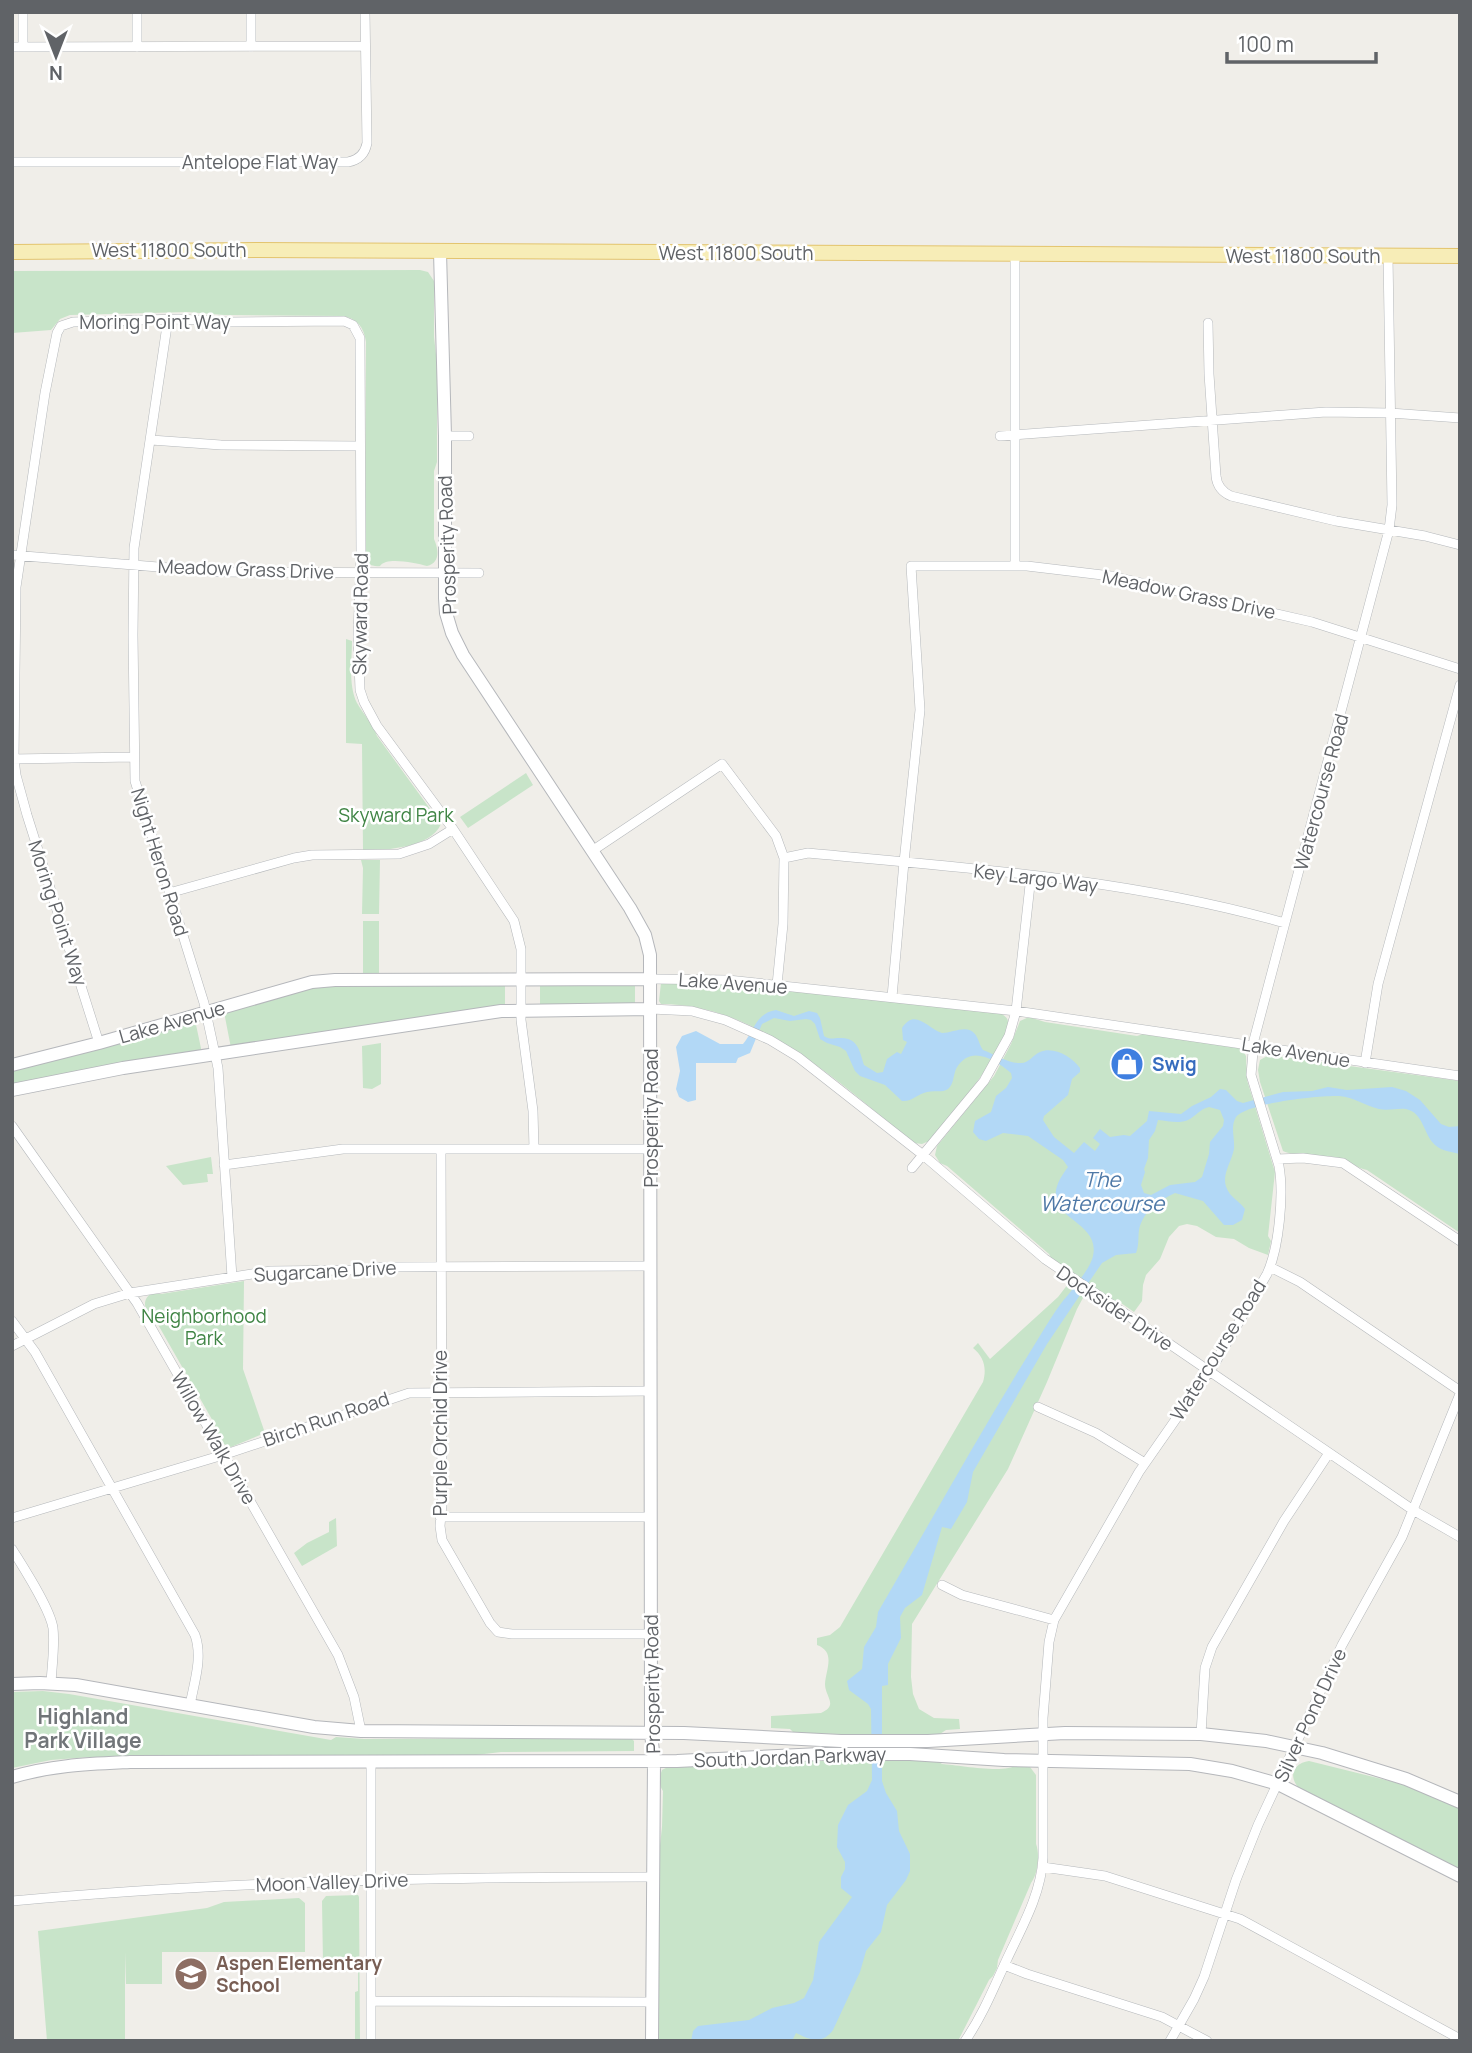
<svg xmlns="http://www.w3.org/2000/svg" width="1472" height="2053" font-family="Manrope,sans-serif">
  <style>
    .green { fill: #c8e4c9 }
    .water { fill: #b2d8f6; fill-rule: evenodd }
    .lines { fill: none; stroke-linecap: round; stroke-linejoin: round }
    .street-casing { stroke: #b5b8bb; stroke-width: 10 }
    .secondary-casing { stroke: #b5b7bb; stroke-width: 14 }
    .primary-casing { stroke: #e3c46e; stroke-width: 16 }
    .street { stroke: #fff; stroke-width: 9 }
    .secondary { stroke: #fff; stroke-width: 12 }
    .primary { stroke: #f7edb7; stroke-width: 14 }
    .labels { text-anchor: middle; stroke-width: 5; stroke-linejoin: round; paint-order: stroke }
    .street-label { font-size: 19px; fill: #606367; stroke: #fff }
    .park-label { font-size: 19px; fill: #408545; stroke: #fff }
    .shop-label { font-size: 19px; font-weight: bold; fill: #366cbe; stroke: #fff; text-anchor: start }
    .education-label { font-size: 19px; font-weight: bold; fill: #785e54; stroke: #fff; text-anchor: start }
    .water-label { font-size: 21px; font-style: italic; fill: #4f79a7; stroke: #fff }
    .neighbourhood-label { font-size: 21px; font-weight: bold; fill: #717579; stroke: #fff }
  </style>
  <rect width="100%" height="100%" fill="#f0eee9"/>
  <path class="green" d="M420,270L428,272L434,281V337L437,363V462L434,471V539C439,550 440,563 427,566C417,563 396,559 386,562C377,565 384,567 375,566C369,565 369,564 365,559L366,342C364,327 357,318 342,316L224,315L188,312L70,315L60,319L51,330L12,333V271Z
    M346,639L352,641C352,660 348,685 357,703C363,714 373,724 377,736L441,824C431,848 385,850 363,851L362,744L346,743Z
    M526,773L533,785L468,828L460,817Z
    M361,860H380L379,914H362L363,868Z
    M363,921H379V973H363Z
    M635,983V1005H540V984Z
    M661,983H724L1001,1013C1004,1016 1007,1017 1008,1021C1013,1044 945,1122 929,1141L922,1144L914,1143C842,1086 759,1004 661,1004L659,1001Z
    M505,984V1007L231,1048L224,1012L321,985Z
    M1029,1017L1045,1022L1137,1036L1143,1034L1238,1048L1243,1051L1246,1056L1247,1080L1275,1172L1268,1236L1271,1241L1268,1255L1249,1248L1234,1239L1216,1237L1197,1226L1187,1224L1179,1226L1169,1237L1160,1259L1146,1275L1143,1285L1142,1301L1134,1312L1121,1303L1116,1302L1090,1285L1077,1309L1047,1382L1008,1469L912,1624L911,1677L913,1694L919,1709L934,1718L959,1719L960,1729L946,1730L940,1734H910L911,1758L938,1761L942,1764C958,1765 1004,1774 1017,1765L1030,1767L1036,1775V1844C1040,1854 1038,1874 1031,1883L998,1960L997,1968L993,1976L989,1980L958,2041H659V2026L656,2024L659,1854L662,1827L663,1791C659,1786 659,1777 662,1770C672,1764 692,1765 702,1770L785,1764L790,1760L841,1757V1734L794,1733L790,1729L771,1728V1716L821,1713C839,1705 825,1697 825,1684C826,1669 836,1652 817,1645V1638L830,1635L840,1627L983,1382C987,1368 984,1357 973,1348L978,1343L990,1359L1058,1297L1075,1275L1051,1258L1049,1254L947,1166L940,1163L935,1155L937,1146L994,1076L1011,1044L1020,1021Z
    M195,1020L202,1053L12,1087V1069Z
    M381,1043V1084L372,1089L363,1088L362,1046Z
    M1269,1055L1460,1081V1233L1367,1170C1356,1168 1347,1159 1335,1157C1322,1155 1291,1156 1283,1151L1260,1082L1258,1070L1260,1060Z
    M211,1157L213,1174H207L208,1182L183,1185L166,1166Z
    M244,1281L243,1369L265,1433L231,1447C218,1444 218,1434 214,1423L152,1314L147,1311C143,1304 145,1297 152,1293L161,1294Z
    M336,1518L337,1546L302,1566L294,1553L307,1543L329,1532V1522Z
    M43,1691L69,1694L331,1740L336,1737L364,1739L631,1738L634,1741V1751L501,1752L459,1757H90L51,1760L12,1768V1692Z
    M1309,1761L1402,1784L1460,1809V1871L1298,1787C1288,1775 1294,1763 1309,1761Z
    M358,1895L359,1897L360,2041H355V1992L358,1991V1967H349L348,1970C339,1970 329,1972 323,1964L322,1901L326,1896Z
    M299,1898L305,1903V1952H162V1984H126L125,1952V2041H47L38,1931L207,1908L224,1902Z"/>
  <path class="water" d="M776,1010L794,1016L809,1011L817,1013L820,1018L824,1036C830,1040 833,1038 840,1038C858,1037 860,1052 864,1065L877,1073L883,1072L887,1059L897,1052L901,1054L907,1042L903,1040L902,1028C915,1008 927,1028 942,1033C953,1033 967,1024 975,1034C979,1039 979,1045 983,1050C994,1054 1009,1064 1021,1063C1029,1063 1033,1055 1040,1052C1054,1046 1072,1057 1080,1068V1072L1072,1079L1068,1095L1044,1116L1043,1120L1054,1137L1074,1153L1084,1142L1095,1151L1100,1144L1093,1138L1100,1129L1110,1137L1124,1135L1130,1136L1147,1121L1149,1111L1181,1114L1192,1106L1211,1097L1220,1089L1226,1090L1237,1101L1243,1103L1283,1092L1312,1091L1328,1087L1347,1090L1392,1087L1406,1091L1420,1100L1441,1124L1449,1127L1460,1126V1154C1451,1152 1442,1151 1435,1145C1423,1134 1424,1113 1406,1109C1397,1108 1388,1111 1379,1109C1365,1106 1354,1097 1339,1096C1321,1095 1246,1103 1236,1117C1230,1127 1235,1138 1234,1149C1231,1165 1218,1178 1230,1194C1235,1200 1241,1203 1245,1209L1242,1220L1233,1225H1224L1203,1201L1175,1193C1159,1201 1143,1211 1139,1230C1138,1238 1139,1246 1136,1253L1116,1255L1102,1263L1078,1298L1047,1344L973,1472L967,1502L951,1529L942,1527L922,1595L905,1608L900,1617L901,1638L888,1664V1685L882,1686V1781L886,1793L897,1811L899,1831L910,1854V1871L906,1880L887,1905L881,1932L866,1951L860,1972L833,2030C822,2045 810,2040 796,2033L792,2041H691L693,2031L698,2026L749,2020L772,2008L794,2003L804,1998L813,1980L819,1942L852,1897L841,1888V1877L845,1869V1862L837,1847L838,1825L848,1805L867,1791L872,1780L871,1709L868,1704L849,1690L847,1681L862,1669L864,1647L876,1627L878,1612C931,1521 982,1429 1038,1339C1047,1325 1056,1308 1068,1295C1075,1286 1091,1267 1093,1256C1102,1215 1027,1220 1068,1167L1063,1160L1028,1136L1003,1133L986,1141L979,1139L973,1132L975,1121L991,1112L996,1096L1006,1088L1012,1078L1011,1073C994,1059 970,1044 956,1069C953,1076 954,1084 948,1089C942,1093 934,1090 927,1092C917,1094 912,1102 902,1101L885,1085L860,1076L855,1071L846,1051L840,1047L827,1043L820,1039L815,1024L811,1020L806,1019L790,1021L774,1018L762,1024L750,1053L738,1058L736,1063H696V1100L688,1102L679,1097L676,1089L680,1071L676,1047L682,1036L696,1031L720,1044H743C754,1031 756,1013 776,1010ZM1209,1107L1220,1110L1224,1120L1223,1126L1210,1142L1209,1154L1202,1177L1195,1182L1170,1185L1151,1195L1144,1193L1141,1185L1145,1172L1144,1169L1148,1158L1149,1140L1155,1131L1158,1120C1168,1121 1179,1124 1188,1120C1196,1116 1200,1109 1209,1107Z"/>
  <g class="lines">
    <defs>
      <path id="street" d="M23,12V47
        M137,12V47
        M251,12V47
        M12,47L365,46
        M12,162H348C359,160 365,154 367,143L365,12
        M168,319L134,548L133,635L135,781L204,1003L218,1068L232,1277
        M1208,323L1209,374L1216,476C1217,486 1222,492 1231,496L1336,521L1425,536L1460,545
        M445,436H469
        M1000,436L1326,412L1390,413L1460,418
        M151,440L221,445L359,446
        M12,555L219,572L479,573
        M1015,565V253
        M12,759L134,757
        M592,851L722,764L776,836L784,858L783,924L777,985
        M784,858L808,853C968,868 1131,879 1285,923
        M169,893L294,858L312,855L399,854L429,844L453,829
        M651,979L728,980L1016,1011L1460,1076
        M892,997L904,862L920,710L911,566H1027L1111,576L1312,622L1460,669
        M651,1009L692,1011L725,1020L770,1040L798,1057L923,1155L1045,1259L1413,1510L1460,1537
        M99,1043L27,815L16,775L14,759L16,587L45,393L57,333L61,326L73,322L179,319L229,322L344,321L353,325L360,338L361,555L358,635L360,690L364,702L377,726L453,829L514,921L521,949V1020L533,1111L534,1149
        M1365,1063L1378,984L1460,685
        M12,1126L137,1303L338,1655L354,1697L361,1731
        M441,1149L442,1504L440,1526L442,1540L490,1623L498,1632L512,1634H651
        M1277,1159L1303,1158L1343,1163L1460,1241
        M224,1165L343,1149H651
        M912,1168L984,1081L1009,1036L1016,1011L1031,876
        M1270,1267L1300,1282L1460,1391
        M12,1321L35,1352L195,1635C203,1658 194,1683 190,1705
        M12,1346L94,1304L130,1293L271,1271L358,1270L382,1267L651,1266
        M1038,1407L1096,1433L1145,1463
        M440,1517H651
        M12,1518L223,1455L409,1393L651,1391
        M12,1549C23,1567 50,1608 53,1628C55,1645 52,1665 51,1683
        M942,1585L962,1595L1054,1620
        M1201,1734L1205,1668L1212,1647L1284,1521L1329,1453
        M371,1762V2041
        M1043,1867L1105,1876L1240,1919L1460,2039
        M12,1901C225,1881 439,1877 653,1877
        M1004,1965L1027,1974L1162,2017L1207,2041
        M371,2001L652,2002
        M965,2041C983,2015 994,1987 1007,1959C1022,1927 1041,1894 1043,1858V1718L1049,1642L1054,1620L1139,1472L1215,1363L1267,1274C1279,1248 1284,1195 1279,1166L1251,1075L1254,1040L1268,987L1389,530L1392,505L1388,256
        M1170,2041L1194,1999L1204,1977L1236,1880L1258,1825L1342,1645L1402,1537L1460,1394"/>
      <path id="secondary" d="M440,252L445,436V598L446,613L452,633L463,655L630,908L645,935L650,955L651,1733L654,1761L652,2041
        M12,1065L99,1043L312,982L335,980L651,979
        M12,1090L123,1068L501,1011L651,1009
        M12,1684L40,1683L76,1685L314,1727L361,1731L684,1733L841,1741H928L1065,1733L1201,1734L1266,1741L1322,1753L1406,1779L1460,1802
        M12,1777C53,1765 88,1764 130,1762L677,1761L820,1754H910L1004,1760L1190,1764L1232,1771L1278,1784L1460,1876"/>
      <path id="primary" d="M12,252L258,250L1460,256"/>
    </defs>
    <use href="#street" class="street-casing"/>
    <use href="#secondary" class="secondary-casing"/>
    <use href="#primary" class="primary-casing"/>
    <use href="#street" class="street"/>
    <use href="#secondary" class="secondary"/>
    <use href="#primary" class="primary"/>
  </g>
  <defs>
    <symbol id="shop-disc" viewBox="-11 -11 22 22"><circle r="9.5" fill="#3f7fe0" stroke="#fff"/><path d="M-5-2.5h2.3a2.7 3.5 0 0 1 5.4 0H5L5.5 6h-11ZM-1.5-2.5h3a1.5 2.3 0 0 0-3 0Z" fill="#fff"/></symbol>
    <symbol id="school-disc" viewBox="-11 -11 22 22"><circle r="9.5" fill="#8d6e63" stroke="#fff"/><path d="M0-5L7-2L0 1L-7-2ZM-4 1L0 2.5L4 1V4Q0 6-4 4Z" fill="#fff"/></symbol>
  </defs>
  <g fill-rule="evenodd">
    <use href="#shop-disc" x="1108" y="1045" width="38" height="38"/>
    <use href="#school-disc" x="172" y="1955" width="38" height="38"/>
  </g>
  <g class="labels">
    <g class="street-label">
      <text x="260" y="169">Antelope Flat Way</text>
      <text x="169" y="257">West 11800 South</text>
      <text x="736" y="260">West 11800 South</text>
      <text x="1303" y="263">West 11800 South</text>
      <text x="155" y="329">Moring Point Way</text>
      <text transform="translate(447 545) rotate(-92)" y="7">Prosperity Road</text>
      <text transform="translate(246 569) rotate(2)" y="7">Meadow Grass Drive</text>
      <text transform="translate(1189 594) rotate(12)" y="7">Meadow Grass Drive</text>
      <text transform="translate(360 614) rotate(-89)" y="7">Skyward Road</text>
      <text transform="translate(1321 792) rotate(-75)" y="7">Watercourse Road</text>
      <text transform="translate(160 862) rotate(73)" y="7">Night Heron Road</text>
      <text transform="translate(1036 878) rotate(7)" y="7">Key Largo Way</text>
      <text transform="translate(58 913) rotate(72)" y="7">Moring Point Way</text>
      <text transform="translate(733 983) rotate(4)" y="7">Lake Avenue</text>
      <text transform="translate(172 1022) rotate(-16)" y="7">Lake Avenue</text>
      <text transform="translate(1296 1052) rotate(9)" y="7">Lake Avenue</text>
      <text transform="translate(651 1118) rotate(-90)" y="7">Prosperity Road</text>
      <text transform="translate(325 1271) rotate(-3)" y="7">Sugarcane Drive</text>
      <text transform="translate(1115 1308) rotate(34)" y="7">Docksider Drive</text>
      <text transform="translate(1218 1350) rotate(-58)" y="7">Watercourse Road</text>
      <text transform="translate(326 1419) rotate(-19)" y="7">Birch Run Road</text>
      <text transform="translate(440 1433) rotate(-90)" y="7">Purple Orchid Drive</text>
      <text transform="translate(214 1438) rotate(60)" y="7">Willow Walk Drive</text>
      <text transform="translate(652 1684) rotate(-91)" y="7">Prosperity Road</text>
      <text transform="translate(1310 1715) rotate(-65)" y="7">Silver Pond Drive</text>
      <text transform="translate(790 1757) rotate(-2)" y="7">South Jordan Parkway</text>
      <text transform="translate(332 1882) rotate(-2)" y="7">Moon Valley Drive</text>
    </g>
    <g class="park-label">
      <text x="396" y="822">Skyward Park</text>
      <text x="204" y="1323">Neighborhood<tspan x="204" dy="22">Park</tspan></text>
    </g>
    <g class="shop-label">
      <text x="1152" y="1071">Swig</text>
    </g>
    <g class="education-label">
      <text x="216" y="1970">Aspen Elementary<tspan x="216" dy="22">School</tspan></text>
    </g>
    <g class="water-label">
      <text x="1102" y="1187">The<tspan x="1102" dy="24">Watercourse</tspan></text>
    </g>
    <g class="neighbourhood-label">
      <text x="83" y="1724">Highland<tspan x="83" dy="24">Park Village</tspan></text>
    </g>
  </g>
  <rect width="1472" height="2053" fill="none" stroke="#606367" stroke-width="28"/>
  <g transform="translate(56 56) rotate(180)" stroke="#ffffff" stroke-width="5" paint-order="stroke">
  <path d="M0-5L12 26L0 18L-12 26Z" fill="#606367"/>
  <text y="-10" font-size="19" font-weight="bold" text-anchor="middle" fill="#606367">N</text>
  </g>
  <path d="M1227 52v10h149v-10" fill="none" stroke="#606367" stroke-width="3.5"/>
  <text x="1238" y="52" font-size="21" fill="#606367" stroke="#ffffff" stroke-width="5" paint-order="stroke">100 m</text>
</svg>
